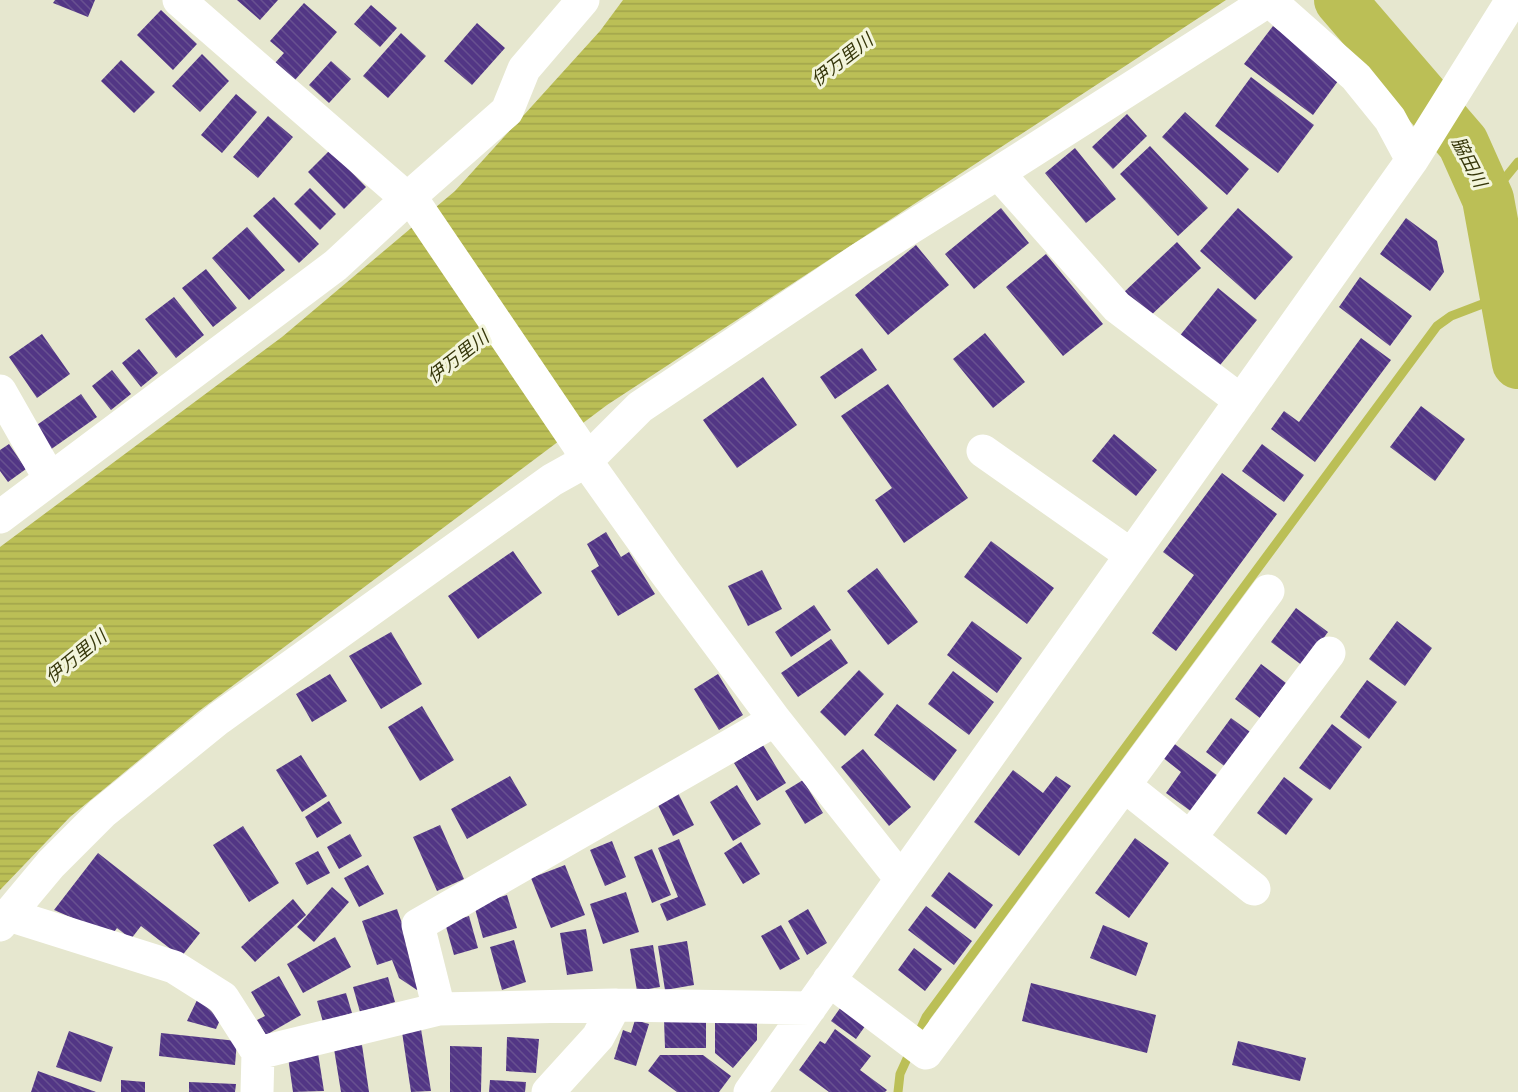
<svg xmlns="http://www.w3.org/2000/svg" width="1518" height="1092" font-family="Figtree,'Noto Sans JP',sans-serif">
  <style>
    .water { fill: url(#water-rules) }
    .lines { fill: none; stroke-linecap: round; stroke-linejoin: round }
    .stream { stroke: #bbbf56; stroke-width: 9 }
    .river { stroke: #bbbf56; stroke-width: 52 }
    .building { fill: url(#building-back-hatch) }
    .minor { stroke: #fff; stroke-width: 33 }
    .labels { text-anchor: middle; stroke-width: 6; stroke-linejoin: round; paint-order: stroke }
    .water-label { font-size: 18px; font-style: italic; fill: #36370a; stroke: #f3f5dc }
  </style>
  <defs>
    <pattern id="water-rules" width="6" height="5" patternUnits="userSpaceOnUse" patternTransform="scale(1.5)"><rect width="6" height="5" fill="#bbbf56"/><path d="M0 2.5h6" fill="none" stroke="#a1a44a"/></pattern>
    <pattern id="building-back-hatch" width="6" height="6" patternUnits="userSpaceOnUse" patternTransform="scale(1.5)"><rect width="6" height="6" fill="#523685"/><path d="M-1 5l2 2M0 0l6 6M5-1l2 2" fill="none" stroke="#685190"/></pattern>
  </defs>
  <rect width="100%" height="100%" fill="#e6e7cf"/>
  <path class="water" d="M623,0H1226L607,405L199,711L70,817L0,890V547L282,337L455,191L600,31Z"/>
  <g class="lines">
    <path class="stream" d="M1488,199L1518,162
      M898,1092L900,1074L926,1017L1437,326L1451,316L1506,295"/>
    <path class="river" d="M1340,0L1463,143L1488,199L1518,363"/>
  </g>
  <path class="building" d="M55,0H95L88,17L53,3Z
    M237,0H278L260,20Z
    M304,3L337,32L295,80L275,63L284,53L270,41Z
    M371,5L397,28L380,47L354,24Z
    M161,10L197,44L173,70L137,35Z
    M477,23L505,48L472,85L444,61Z
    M1273,26L1341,77L1313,115L1244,64Z
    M401,33L426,56L388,98L363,76Z
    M202,54L229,81L200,112L172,86Z
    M121,60L155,92L134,113L101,81Z
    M331,61L351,79L329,103L309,85Z
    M1251,77L1314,125L1278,173L1215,126Z
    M236,94L257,112L222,153L201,135Z
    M1185,112L1249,169L1227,195L1162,137Z
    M1127,114L1147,136L1113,169L1092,147Z
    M268,116L293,137L258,178L233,157Z
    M1150,146L1208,208L1178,236L1120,174Z
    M1075,148L1116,199L1086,223L1045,173Z
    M330,150L366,187L344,209L308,172Z
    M310,188L336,214L320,230L294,204Z
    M274,197L319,244L299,263L253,216Z
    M1001,208L1029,243L974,289L945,254Z
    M1238,208L1293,257L1255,300L1200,251Z
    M1406,218L1437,241L1444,272L1430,291L1380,254Z
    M247,227L285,270L249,300L212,258Z
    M1177,242L1201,268L1146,320L1122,294Z
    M916,245L949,285L888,335L855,295Z
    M1046,254L1103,324L1063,356L1006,287Z
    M206,269L237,308L213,327L182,288Z
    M1360,277L1412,316L1390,346L1339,307Z
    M1218,288L1257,320L1216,370L1178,338Z
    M174,297L204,335L176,358L145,319Z
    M985,333L1025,382L993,408L953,359Z
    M42,334L70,374L37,398L9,357Z
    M1361,338L1391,360L1315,462L1271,429L1284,411L1299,422Z
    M862,348L877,370L835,399L820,377Z
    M139,349L158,373L141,387L122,363Z
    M112,370L131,394L111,410L92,386Z
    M763,377L797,425L737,468L703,420Z
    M888,384L968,498L904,543L875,500L892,488L841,416Z
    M81,394L97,417L50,450L34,427Z
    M1421,406L1465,439L1435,481L1390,447Z
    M1114,434L1157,470L1136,496L1092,461Z
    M9,444L26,469L8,482L0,471V450Z
    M1262,444L1304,475L1284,502L1242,471Z
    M1222,473L1277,514L1176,651L1152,633L1194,575L1163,552Z
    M606,532L621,557L629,552L655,594L618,616L591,571L599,566L587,544Z
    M991,541L1054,588L1027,624L964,577Z
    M513,551L542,593L478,639L448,596Z
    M877,568L918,622L888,645L847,591Z
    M762,570L782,609L748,626L728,586Z
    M814,605L831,630L791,657L775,632Z
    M1296,608L1328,632L1303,666L1271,642Z
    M972,621L1022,658L997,693L947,655Z
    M1397,621L1432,648L1405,686L1369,659Z
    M391,632L422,684L381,709L349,656Z
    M831,639L848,663L798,697L781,673Z
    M1261,664L1286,683L1260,718L1235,699Z
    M859,670L884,694L845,736L820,712Z
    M953,671L994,702L969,735L928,704Z
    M330,674L347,701L312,722L296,694Z
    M718,674L743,715L719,730L694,689Z
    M1367,680L1397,702L1369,739L1340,717Z
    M897,704L957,750L934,781L874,735Z
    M422,706L454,760L420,781L388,727Z
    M1231,718L1253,734L1227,768L1206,752Z
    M1332,724L1362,747L1330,790L1299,768Z
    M1172,742L1218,776L1192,812L1166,793L1181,772L1162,757Z
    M763,745L786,783L757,801L734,763Z
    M863,749L911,807L889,826L841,767Z
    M301,755L327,796L302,812L276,770Z
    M1013,770L1043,793L1056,776L1071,786L1019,856L974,822Z
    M510,776L527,805L467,839L451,809Z
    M1284,777L1313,799L1286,835L1257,813Z
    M803,780L823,813L805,824L785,791Z
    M737,785L761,824L733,841L710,802Z
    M678,793L694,825L673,836L657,803Z
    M329,801L342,823L317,838L305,817Z
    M440,825L464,879L437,891L413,837Z
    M243,826L279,883L249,902L213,845Z
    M350,834L362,856L339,869L327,847Z
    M1135,838L1169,863L1129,918L1095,893Z
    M679,839L706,905L667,921L660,904L678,897L658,848Z
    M612,841L626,877L605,886L590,850Z
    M741,842L760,874L743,884L724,853Z
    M652,849L671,895L652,903L634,857Z
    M318,851L330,873L307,885L295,863Z
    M98,853L200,933L181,957L141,926L131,939L117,928L112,935L54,910Z
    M368,865L384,894L359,907L344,878Z
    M565,865L585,915L551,928L531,878Z
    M949,872L993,905L975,929L931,896Z
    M332,887L349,902L314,942L297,927Z
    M626,892L639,932L603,944L590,904Z
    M507,895L517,928L483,938L474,905Z
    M293,899L306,915L255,962L241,947Z
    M926,906L972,941L954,965L908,930Z
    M397,909L424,988L417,990L399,978L392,960L377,965L362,921Z
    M808,909L827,943L807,955L788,921Z
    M469,916L478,948L454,955L445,923Z
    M781,925L800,959L780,970L761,936Z
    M1103,925L1148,943L1136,976L1090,958Z
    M586,929L593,971L567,975L560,933Z
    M335,937L351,967L303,993L287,964Z
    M514,940L526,982L502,990L490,947Z
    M687,941L694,985L665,990L658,946Z
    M653,945L660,987L637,991L630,949Z
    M914,948L942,969L925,991L898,970Z
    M279,976L301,1015L266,1035L257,1020L265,1016L251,992Z
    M388,977L395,1002L360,1012L353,987Z
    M1031,983L1156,1015L1147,1053L1022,1021Z
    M346,993L352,1013L323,1022L317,1001Z
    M198,998L220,1020L216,1029L187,1021Z
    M843,1004L868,1022L856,1039L831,1021Z
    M635,1020L649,1024L636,1066L614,1059L623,1030L631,1033Z
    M664,1020H706V1048H665Z
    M715,1021H757V1040L733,1068L715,1053Z
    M421,1029L431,1091L411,1092L402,1032Z
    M835,1029L871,1056L860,1070L887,1090L885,1092H829L799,1070L820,1041L825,1044Z
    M69,1031L113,1047L101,1082L56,1067Z
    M161,1033L237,1041L235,1065L159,1056Z
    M507,1037L539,1039L536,1073L506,1071Z
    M1238,1041L1306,1058L1300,1081L1232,1065Z
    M362,1045L369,1092H341L334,1049Z
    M450,1046L482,1047L481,1092H450Z
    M318,1053L324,1091L293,1092L288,1057Z
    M660,1055H703L731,1076L719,1092H677L648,1071Z
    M38,1071L96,1092H31Z
    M121,1080L145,1082V1092H121Z
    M490,1080L526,1082L525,1092H489Z
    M189,1082L236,1084L235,1092H189Z"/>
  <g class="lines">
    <path class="minor" d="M179,0L418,208L578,444L586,461L665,572L775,720L901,879
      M1269,0L1356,77L1390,119L1412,160
      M998,173L1117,307L1241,401
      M0,391L50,479
      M983,451L1131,555
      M0,517L336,265L407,199L507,111L524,69L583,0
      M1125,786L1254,889
      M1190,838L1329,653
      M9,915L174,967L223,998L258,1053
      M0,925L51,864L102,813L218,719L552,480L586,461L640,407L862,258L998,173L1269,0
      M829,980L926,1053L1268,591
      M439,1009L418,925L775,720
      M257,1092L258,1053L439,1009L615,1005L810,1008
      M548,1092L598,1037L615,1005
      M750,1092L1412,160L1512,0"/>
  </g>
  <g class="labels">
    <g class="water-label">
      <text transform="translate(842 60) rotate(-38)" y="6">伊万里川</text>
      <text transform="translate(1469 162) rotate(63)" y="6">脇田川</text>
      <text transform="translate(458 357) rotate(-38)" y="6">伊万里川</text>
      <text transform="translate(76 657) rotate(-39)" y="6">伊万里川</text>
    </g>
  </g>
</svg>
